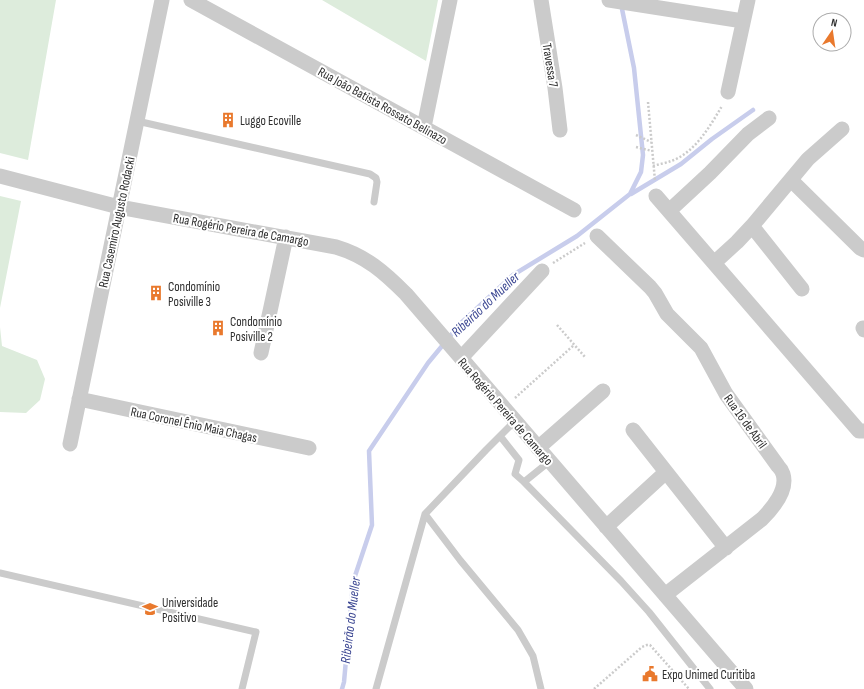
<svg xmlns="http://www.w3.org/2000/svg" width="864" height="689" font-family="'Sofia Sans Condensed',sans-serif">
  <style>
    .green { fill: #ddecdc }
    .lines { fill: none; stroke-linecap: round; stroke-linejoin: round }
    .stream { stroke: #c8cdec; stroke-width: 4.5 }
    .path { stroke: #cbcbcb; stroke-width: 2.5; stroke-dasharray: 2 2; stroke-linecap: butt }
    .lane { stroke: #cbcbcb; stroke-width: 7 }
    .street { stroke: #cbcbcb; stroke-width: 15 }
    .labels { text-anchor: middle; stroke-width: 4; stroke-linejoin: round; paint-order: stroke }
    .street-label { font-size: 13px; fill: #2e2e2e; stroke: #fff }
    .poi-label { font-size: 13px; fill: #2e2e2e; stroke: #fff; text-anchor: start }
    .water-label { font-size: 14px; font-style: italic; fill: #3b4692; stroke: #fff }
  </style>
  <rect width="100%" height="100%" fill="#fff"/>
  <path class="green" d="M0,0H56L28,160L0,153Z
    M322,0H438L426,61Z
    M0,196L21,201L0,308Z
    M0,327L2,346L37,360L45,379L40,400L26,413L0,412Z"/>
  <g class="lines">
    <path class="stream" d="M631,194L681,164L712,139L753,110
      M342,689L344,682L353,582L372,525L369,451L428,363L461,323L513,275L577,236L630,194L641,172L643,155L634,68L621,4"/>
    <path class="path" d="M648,102L655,181
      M636,135L651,142
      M636,147L652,151
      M653,166C659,164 666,163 671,161C695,153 710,126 722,106
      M553,263L585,243
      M557,325L585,357
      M515,398L574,345
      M594,689L642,647L647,645H650L689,689"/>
    <path class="lane" d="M137,121L370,174L376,178L377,182L374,202
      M515,421L486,450L425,514L460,560L518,630L533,656L541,689
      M500,436L519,460L515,474L524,482
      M550,461L524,482L621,581L649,612L710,689
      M0,573L256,632L242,689
      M376,689L425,514"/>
    <path class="street" d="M191,0L574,210
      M541,0L555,88L560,130
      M609,0L743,21
      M728,92L748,0
      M424,127L450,0
      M0,176L119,207L336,247C366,256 384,272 406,294L746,689
      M791,180L860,248L864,250
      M656,196L859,431H864
      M669,211L710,173L748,134L769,118
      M752,226L802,289
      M597,236L650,287L655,293L667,314L701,348L726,394L778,466C780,468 782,471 783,474C788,490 772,509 762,519L665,595
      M714,263L737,242L752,226L808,159L842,129
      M863,328L864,330
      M261,353L286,237
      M461,358L542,271
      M79,399L309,448
      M633,430L726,548
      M70,444L162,0
      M538,448L603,391
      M606,527L666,472"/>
  </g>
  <defs>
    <symbol id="building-bare" viewBox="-9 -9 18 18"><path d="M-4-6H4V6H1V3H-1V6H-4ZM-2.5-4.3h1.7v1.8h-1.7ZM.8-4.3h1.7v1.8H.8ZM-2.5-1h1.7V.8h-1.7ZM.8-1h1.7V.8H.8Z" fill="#e9792d" stroke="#fff" stroke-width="2.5" paint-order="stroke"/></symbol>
    <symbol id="university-bare" viewBox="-9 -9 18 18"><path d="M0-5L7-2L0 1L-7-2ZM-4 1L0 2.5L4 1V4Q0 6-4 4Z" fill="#e9792d" stroke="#fff" stroke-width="2.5" paint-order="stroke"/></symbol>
    <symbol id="civic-bare" viewBox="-9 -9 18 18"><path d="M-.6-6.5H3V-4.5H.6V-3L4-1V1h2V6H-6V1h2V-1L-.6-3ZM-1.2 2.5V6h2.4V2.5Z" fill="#e9792d" stroke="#fff" stroke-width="2.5" paint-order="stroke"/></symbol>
  </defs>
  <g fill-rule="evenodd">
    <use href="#building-bare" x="217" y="109" width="22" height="22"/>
    <use href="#building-bare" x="145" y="282" width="22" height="22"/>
    <use href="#building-bare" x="207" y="317" width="22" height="22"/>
    <use href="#university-bare" x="139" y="598" width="22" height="22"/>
    <use href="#civic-bare" x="639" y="663" width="22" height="22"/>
  </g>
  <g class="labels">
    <g class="street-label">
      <text transform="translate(551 65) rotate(81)" y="5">Travessa 7</text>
      <text transform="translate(383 105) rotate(29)" y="5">Rua João Batista Rossato Belinazo</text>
      <text transform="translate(116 222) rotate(-78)" y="5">Rua Casemiro Augusto Rodacki</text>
      <text transform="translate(241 229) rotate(10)" y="5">Rua Rogério Pereira de Camargo</text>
      <text transform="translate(506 411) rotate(49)" y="5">Rua Rogério Pereira de Camargo</text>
      <text transform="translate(746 421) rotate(54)" y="5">Rua 16 de Abril</text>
      <text transform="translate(194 424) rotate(12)" y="5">Rua Coronel Ênio Maia Chagas</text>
    </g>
    <g class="poi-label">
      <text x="240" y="125">Luggo Ecoville</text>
      <text x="168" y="291">Condomínio<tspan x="168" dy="15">Posiville 3</tspan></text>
      <text x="230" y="326">Condomínio<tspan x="230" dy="15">Posiville 2</tspan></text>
      <text x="162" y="607">Universidade<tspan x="162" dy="15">Positivo</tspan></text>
      <text x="662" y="679">Expo Unimed Curitiba</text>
    </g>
    <g class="water-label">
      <text transform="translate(485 304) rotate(-43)" y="5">Ribeirão do Mueller</text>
      <text transform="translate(350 620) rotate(-83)" y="5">Ribeirão do Mueller</text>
    </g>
  </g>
  <g transform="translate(832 32) rotate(13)"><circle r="19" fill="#ffffff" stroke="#ababab"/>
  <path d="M0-3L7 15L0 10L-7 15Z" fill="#e9792d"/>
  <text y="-6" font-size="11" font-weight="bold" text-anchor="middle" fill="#2e2e2e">N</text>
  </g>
</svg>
